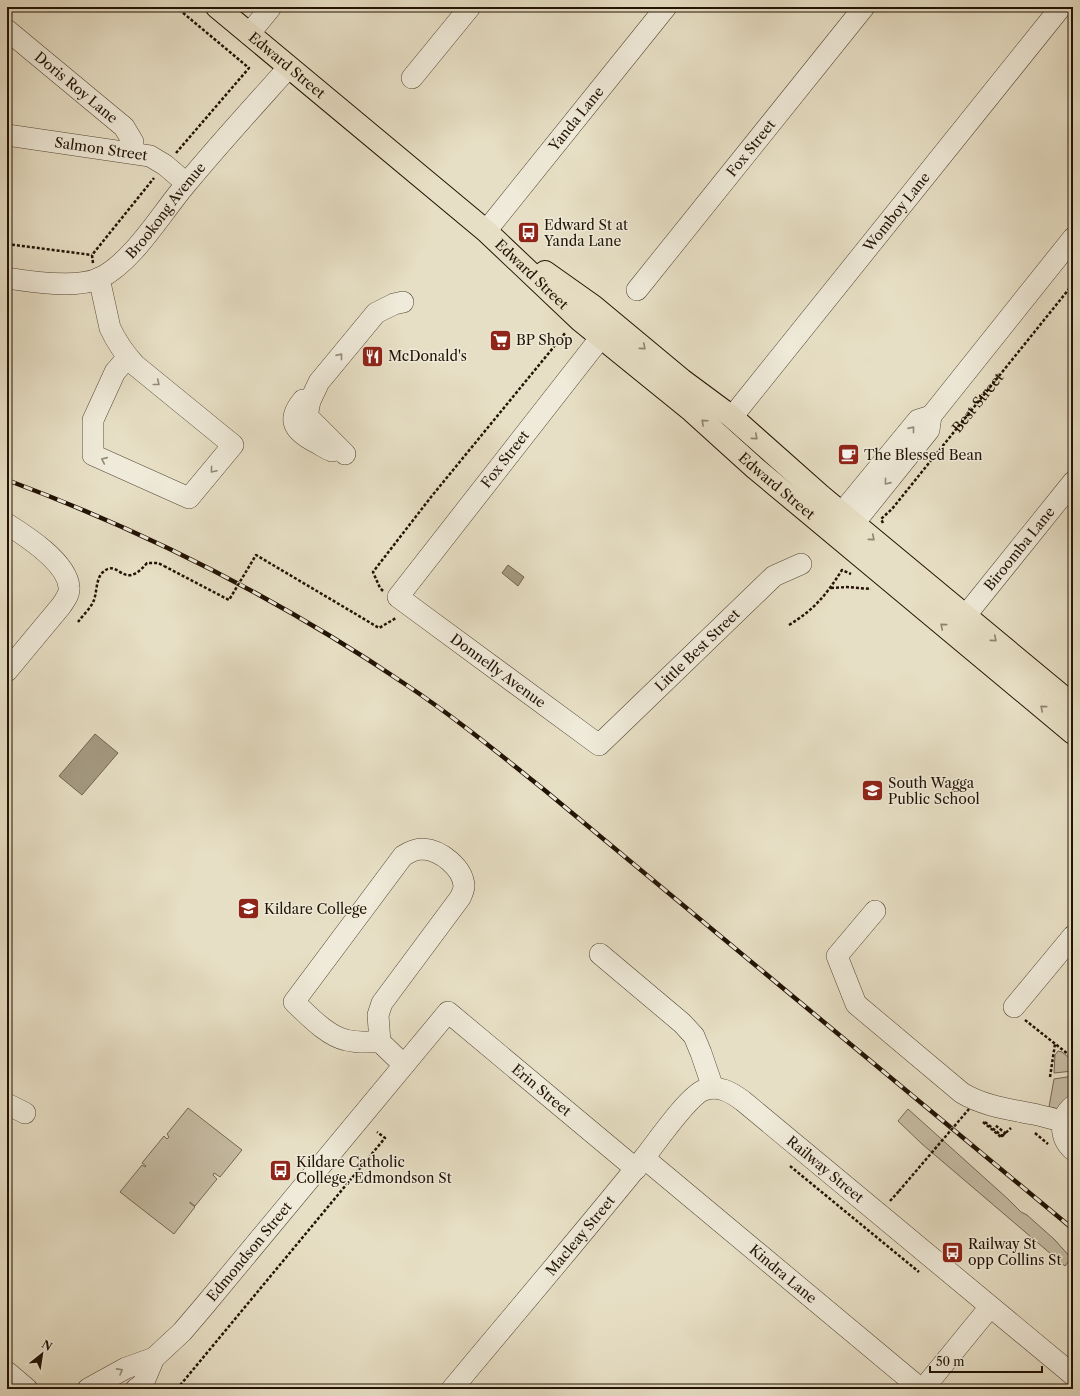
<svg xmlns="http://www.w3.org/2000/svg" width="1080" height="1396" font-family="'Libre Caslon Text',serif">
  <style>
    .green { fill: #c6bca4; stroke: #746854 }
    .water { fill: #a49a83; stroke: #706450 }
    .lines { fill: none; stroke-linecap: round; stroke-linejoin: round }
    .minor-casing { stroke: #534634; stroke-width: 22 }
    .highway-casing { stroke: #221304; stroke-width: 24 }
    .path { stroke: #221304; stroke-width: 2.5; stroke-dasharray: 3 2; stroke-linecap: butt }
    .minor { stroke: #efead9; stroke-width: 21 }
    .highway { stroke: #e7dfc5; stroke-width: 22 }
    .rail-casing { stroke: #221304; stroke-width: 4.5 }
    .rail { stroke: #efead9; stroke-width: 3; stroke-dasharray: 9; stroke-linecap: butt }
    .path-bridge { stroke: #221304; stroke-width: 2.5; stroke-dasharray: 3 2; stroke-linecap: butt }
    .oneway { stroke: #8e836e }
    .oneway2 { stroke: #938979 }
    .labels { text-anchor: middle; stroke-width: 3; stroke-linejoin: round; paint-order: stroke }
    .street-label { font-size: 14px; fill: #221304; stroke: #efead9 }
    .poi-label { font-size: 14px; fill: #221304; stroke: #efead9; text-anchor: start }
  </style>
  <rect width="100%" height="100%" fill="#e7dfc5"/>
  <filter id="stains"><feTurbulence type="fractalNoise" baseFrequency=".005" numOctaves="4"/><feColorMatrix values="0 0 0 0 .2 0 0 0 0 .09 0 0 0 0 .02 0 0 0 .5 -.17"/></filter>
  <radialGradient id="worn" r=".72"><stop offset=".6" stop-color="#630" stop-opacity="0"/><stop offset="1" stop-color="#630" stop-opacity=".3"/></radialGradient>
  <path class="green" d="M1058,1051L1062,1052L1073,1061V1071L1054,1073L1055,1055Z
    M1073,1076V1094L1059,1108L1057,1109L1049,1107L1054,1079Z
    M188,1108L242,1150L220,1177L214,1173L213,1175L217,1179L195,1206L190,1202V1203L195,1207L174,1234L120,1192L142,1165L145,1167L146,1166L142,1163L164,1136L167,1139L169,1137L167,1134Z
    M908,1109L1008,1199L1021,1212L1027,1215L1055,1240L1071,1258L1065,1266L922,1144L898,1121Z"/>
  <path class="water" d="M508,565L524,577L518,586L502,573Z
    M95,734L118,753L82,795L59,776Z"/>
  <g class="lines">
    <defs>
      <g id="minor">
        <path id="s2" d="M7,30L124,127L133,142L132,153"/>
        <path d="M249,34L271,7"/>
        <path d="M412,78L470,7"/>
        <path id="s3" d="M7,135L150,156L165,165L186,183"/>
        <path id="s4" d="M486,231L666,7"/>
        <path id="s5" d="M7,278C31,282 77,289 100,278C134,261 162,212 187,183C220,143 255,105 289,67"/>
        <path d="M99,278L110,328C116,341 125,354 135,365L233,445L189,498L93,455V420L115,372L128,357"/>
        <path id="s6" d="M637,290L864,7"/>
        <path id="s7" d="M612,323L398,597L599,745L774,576L801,564"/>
        <path d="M303,400C286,420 294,431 315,442C321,445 326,449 332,451"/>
        <path id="s8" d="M732,417L1061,7"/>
        <path d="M345,454L307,416L310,401L319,382L376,313L394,304L403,302"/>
        <path d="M7,524C26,536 67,562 69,587C70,594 65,600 61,606L7,671"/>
        <path d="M830,527L918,420L931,416L1073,238"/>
        <path d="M843,537L929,430L931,416"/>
        <path id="s9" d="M966,615L1073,482"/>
        <path d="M875,911L837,956L856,1004L962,1093C984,1106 1008,1109 1033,1114C1043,1116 1053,1119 1063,1121"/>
        <path d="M600,954L682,1023L694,1036L701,1053L713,1088"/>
        <path d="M1014,1007L1073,936"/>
        <path d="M380,1042C369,1042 357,1043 346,1040C327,1036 308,1015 294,1002L403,856C409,852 416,849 423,849C441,850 463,868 464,886C464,890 462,894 460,898L382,1003L378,1015L380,1042L404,1065"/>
        <path d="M7,1104L25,1113"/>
        <path d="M1073,1106C1059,1118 1059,1137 1073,1150"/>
        <path id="s10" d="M644,1158L921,1389"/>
        <path d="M7,1372L27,1389"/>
        <path d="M88,1389L126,1368L154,1358"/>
        <path id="s11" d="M136,1389L143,1384L154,1358L182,1332L205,1305L448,1012L636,1169"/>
        <path id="s12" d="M452,1389C516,1312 581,1236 644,1158C656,1143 688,1096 704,1090C719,1085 731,1092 743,1101L1073,1375"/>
        <path d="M923,1389L990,1307"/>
      </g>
      <g id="highway">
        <path id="s13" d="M217,7L486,231L581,321L692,411L755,468L1073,733"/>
        <path d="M545,272L593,306L682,380L732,417L821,496L1073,705"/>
      </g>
    </defs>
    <use href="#minor" class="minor-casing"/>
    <use href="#highway" class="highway-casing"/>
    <g class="path">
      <path d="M176,153L249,68L176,7"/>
      <path d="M7,244L92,255"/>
      <path d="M93,263L92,255L154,178"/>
      <path id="s1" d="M883,523L881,519L892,509L1073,284"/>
      <path d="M831,588L847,587L871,589"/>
      <path d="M383,591L380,588L373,572L431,497L566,332"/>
      <path d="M354,613L379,628L396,618"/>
      <path d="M78,622C83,615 91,608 94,600C97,591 96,580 102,573C119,556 122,593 147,563H158L164,566"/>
      <path d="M789,625C815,609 826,595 842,570L851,574"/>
      <path d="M1025,1020L1073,1058"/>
      <path d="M1050,1077L1055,1044"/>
      <path d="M983,1122L1001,1137L1011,1128"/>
      <path d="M985,1122L1002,1136L1005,1133L995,1125"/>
      <path d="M1035,1133L1048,1144"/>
      <path d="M790,1166L919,1272"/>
      <path d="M890,1201L899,1191"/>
      <path d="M177,1389L385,1138L377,1132"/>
    </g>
    <use href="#minor" class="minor"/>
    <use href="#highway" class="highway"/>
    <defs>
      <path id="rail" d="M7,480C147,532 281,600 405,684C453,716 497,752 542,788L1073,1229"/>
    </defs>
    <use href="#rail" class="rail-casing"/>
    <use href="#rail" class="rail"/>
    <path class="path-bridge" d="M164,566L229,600L256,555L354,613
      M899,1191L969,1109"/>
  </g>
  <defs><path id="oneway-chevron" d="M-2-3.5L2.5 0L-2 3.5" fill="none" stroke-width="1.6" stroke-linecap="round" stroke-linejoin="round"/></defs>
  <g class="oneway">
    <use href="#oneway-chevron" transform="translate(643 347) rotate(40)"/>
    <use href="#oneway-chevron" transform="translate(704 422) rotate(-138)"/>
    <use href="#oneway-chevron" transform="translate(755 437) rotate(41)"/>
    <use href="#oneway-chevron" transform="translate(872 538) rotate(40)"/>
    <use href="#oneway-chevron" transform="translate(943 626) rotate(-140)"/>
    <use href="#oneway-chevron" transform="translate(994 639) rotate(40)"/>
    <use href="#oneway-chevron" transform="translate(1043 708) rotate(-140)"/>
  </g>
  <g class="oneway2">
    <use href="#oneway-chevron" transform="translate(340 356) rotate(-51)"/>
    <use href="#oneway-chevron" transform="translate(157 383) rotate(39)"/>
    <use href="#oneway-chevron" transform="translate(912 429) rotate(-51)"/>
    <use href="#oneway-chevron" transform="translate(104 460) rotate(-156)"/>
    <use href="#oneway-chevron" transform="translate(213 470) rotate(130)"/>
    <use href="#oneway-chevron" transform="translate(887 482) rotate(129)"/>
    <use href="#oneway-chevron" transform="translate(120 1371) rotate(-29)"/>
  </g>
  <defs>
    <symbol id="bus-square" viewBox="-11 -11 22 22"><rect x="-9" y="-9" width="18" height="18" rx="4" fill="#8f2418" stroke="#efead9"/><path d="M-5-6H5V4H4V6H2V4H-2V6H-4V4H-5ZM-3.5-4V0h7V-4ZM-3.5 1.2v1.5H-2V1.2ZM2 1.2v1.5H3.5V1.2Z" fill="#fff"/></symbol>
    <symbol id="supermarket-square" viewBox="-11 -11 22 22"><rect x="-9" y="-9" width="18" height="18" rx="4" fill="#8f2418" stroke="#efead9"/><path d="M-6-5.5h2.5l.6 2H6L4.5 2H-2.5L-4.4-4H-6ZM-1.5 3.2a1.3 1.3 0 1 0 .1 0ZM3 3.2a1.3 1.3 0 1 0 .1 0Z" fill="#fff"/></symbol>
    <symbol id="restaurant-square" viewBox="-11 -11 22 22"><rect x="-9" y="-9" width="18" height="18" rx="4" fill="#8f2418" stroke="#efead9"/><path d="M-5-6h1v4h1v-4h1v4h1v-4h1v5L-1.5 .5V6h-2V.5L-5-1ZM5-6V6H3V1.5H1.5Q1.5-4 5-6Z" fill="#fff"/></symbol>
    <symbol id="cafe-square" viewBox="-11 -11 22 22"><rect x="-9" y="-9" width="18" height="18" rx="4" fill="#8f2418" stroke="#efead9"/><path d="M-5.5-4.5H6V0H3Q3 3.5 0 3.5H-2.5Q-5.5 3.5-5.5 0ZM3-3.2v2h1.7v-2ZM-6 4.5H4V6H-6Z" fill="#fff"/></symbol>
    <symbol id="school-square" viewBox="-11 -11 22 22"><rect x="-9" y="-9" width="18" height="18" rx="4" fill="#8f2418" stroke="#efead9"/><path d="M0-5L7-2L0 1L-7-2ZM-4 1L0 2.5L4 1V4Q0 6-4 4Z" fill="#fff"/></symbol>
  </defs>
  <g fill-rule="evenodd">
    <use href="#bus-square" x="516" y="220" width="25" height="25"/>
    <use href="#supermarket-square" x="488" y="328" width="25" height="25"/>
    <use href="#restaurant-square" x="360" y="344" width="25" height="25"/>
    <use href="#cafe-square" x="836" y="442" width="25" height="25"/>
    <use href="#school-square" x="860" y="778" width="25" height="25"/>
    <use href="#school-square" x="236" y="896" width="25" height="25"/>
    <use href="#bus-square" x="268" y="1158" width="25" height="25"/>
    <use href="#bus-square" x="940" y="1240" width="25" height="25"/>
  </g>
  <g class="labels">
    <g class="street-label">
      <text dy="5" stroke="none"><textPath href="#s13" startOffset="91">Edward Street</textPath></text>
      <text dy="5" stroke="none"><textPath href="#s2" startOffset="90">Doris Roy Lane</textPath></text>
      <text dy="5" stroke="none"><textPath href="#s4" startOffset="144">Yanda Lane</textPath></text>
      <text dy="5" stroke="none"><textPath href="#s6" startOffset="182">Fox Street</textPath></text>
      <text dy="5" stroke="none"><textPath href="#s3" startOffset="95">Salmon Street</textPath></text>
      <text dy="5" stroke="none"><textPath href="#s5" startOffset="189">Brookong Avenue</textPath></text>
      <text dy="5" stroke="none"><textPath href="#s8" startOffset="263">Womboy Lane</textPath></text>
      <text dy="5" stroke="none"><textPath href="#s13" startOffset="413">Edward Street</textPath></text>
      <text dy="5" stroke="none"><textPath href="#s1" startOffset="156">Best Street</textPath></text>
      <text transform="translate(505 459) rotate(-52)" y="5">Fox Street</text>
      <text dy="5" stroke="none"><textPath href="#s13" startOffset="737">Edward Street</textPath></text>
      <text dy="5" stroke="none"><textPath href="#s9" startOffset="85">Biroomba Lane</textPath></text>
      <text dy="5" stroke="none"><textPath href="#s7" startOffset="734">Little Best Street</textPath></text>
      <text dy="5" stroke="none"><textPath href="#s7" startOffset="472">Donnelly Avenue</textPath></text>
      <text dy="5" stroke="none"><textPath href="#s11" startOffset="613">Erin Street</textPath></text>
      <text dy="5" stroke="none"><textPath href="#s12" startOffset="541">Railway Street</textPath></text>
      <text dy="5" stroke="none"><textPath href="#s12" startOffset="200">Macleay Street</textPath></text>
      <text dy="5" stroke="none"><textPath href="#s11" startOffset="180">Edmondson Street</textPath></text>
      <text dy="5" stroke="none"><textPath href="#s10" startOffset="181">Kindra Lane</textPath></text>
    </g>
    <g class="poi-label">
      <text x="544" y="230">Edward St at<tspan x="544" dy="16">Yanda Lane</tspan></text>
      <text x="516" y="345">BP Shop</text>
      <text x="388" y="361">McDonald's</text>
      <text x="864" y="460">The Blessed Bean</text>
      <text x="888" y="788">South Wagga<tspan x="888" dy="16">Public School</tspan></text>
      <text x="264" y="914">Kildare College</text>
      <text x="296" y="1167">Kildare Catholic<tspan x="296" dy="16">College, Edmondson St</tspan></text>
      <text x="968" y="1249">Railway St<tspan x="968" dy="16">opp Collins St</tspan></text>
    </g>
  </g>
  <rect width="1080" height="1396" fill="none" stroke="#e7dfc5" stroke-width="24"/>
  <rect x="8" y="8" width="1064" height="1380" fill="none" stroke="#221304" stroke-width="2"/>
  <rect x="12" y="12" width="1056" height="1372" fill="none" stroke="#221304"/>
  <g transform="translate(42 1354) rotate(30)" stroke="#efead9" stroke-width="3" paint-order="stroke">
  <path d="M0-3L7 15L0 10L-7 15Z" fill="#221304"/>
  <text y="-6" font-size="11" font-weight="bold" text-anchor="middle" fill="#221304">N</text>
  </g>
  <path d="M930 1366v6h112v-6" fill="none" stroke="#221304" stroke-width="2"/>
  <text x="936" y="1366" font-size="12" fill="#221304" stroke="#efead9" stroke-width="3" paint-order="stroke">50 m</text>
  <rect width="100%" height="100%" filter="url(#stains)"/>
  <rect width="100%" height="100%" fill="url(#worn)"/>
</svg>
